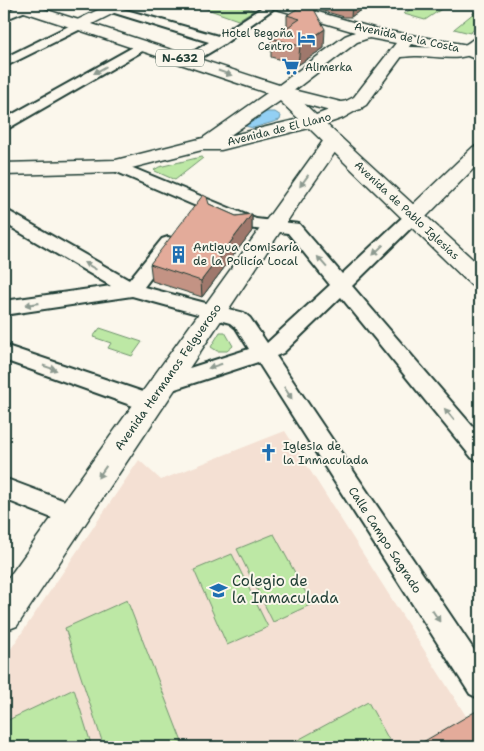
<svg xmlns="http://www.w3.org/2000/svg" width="484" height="751" font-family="'Shantell Sans',sans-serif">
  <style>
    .built { fill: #f4e0d3 }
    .green { fill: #bde8a5; stroke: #6e926c }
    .water { fill: #93d0f4; stroke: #6595a7 }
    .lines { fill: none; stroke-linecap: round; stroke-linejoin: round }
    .minor-casing { stroke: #1f3d34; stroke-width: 4 }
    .tertiary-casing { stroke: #1f3d34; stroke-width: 3 }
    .secondary-casing { stroke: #1f3d34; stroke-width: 3 }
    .primary-casing { stroke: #1f3d34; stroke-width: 3 }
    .minor { fill: #fbf7ec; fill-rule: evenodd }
    .tertiary { fill: #fbf7ec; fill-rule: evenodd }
    .secondary { fill: #fbf7ec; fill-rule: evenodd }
    .primary { fill: #fbf7ec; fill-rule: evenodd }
    .wall { fill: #c39384; stroke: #1f3d34 }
    .shaded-wall { fill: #9f786c; stroke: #1f3d34 }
    .building { fill: #e3ab9a; stroke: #1f3d34 }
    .oneway { fill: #8d9a90 }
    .labels { text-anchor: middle; stroke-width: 4; stroke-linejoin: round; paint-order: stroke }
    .far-poi-label { font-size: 11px; fill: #1f3d34; stroke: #fbf7ec; text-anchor: end }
    .far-street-label { font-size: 11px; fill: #1f3d34; stroke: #fbf7ec }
    .shield { fill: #fbf7ec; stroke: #61756b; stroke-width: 1 }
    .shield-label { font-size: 11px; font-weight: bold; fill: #1f3d34 }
    .poi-label { font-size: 12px; fill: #1f3d34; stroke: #fbf7ec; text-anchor: start }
    .street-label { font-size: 12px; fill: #1f3d34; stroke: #fbf7ec }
    .near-poi-label { font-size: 15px; fill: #1f3d34; stroke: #fbf7ec; text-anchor: start }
  </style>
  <rect width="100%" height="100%" fill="#fbf7ec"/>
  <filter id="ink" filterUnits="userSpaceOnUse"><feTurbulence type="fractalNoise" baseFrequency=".02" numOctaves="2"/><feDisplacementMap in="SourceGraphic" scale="10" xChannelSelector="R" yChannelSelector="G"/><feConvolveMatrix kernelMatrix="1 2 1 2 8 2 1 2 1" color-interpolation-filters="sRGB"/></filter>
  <g filter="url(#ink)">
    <path class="built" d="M285,431L480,738V747H4V659L139,460L161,480Z"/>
    <path class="green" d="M193,4H232L254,10L238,20Z
      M418,4H449L425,20L404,14Z
      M480,8V24L470,33L454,29Z
      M201,157L203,158L175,180L155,171L154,170L159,167Z
      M100,328L142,342L132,356L108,348L111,343L93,337Z
      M220,332H225L233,346L227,351H217L211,347Z
      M274,534L312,604L273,622L237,549Z
      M232,554L268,627L227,645L194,570Z
      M127,600L182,742L172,747H104L65,628Z
      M74,689L92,747H4V722Z
      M368,702L393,747H285Z"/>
    <path class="water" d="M266,112H275L281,116L280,120L253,128L245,126L253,119L259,118L260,115Z"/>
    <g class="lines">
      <defs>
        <path id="minor" d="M25,4H40L38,6L4,20V13Z
          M259,4H271L273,9L224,44L189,65L183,61L184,58L209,42L108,11L106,9L112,6L218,36L261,8Z
          M79,21L85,25L83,28L4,67V58Z
          M142,42L148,46L146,49L9,128L4,129V119Z
          M116,161L256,219L299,224L342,274L408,212L414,211L420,212L423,216L352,286L480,435V461L472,458L341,297L283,353L276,356L480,659V699L470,694L258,362L163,393L155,391L152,385L155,379L249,349L236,328L230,323L132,296L4,315V301L111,286L4,223V211L10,212L129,280L162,239L168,237L174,239L177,243L144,287L244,313L250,318L267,343L330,285L288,233L247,228L110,169L108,166L110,163Z
          M4,345L158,397L161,403L158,409L150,412L4,360Z
          M4,478L81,507L84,515L81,523L72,526L4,499Z"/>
        <path id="tertiary" d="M480,36V49C463,64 435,55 415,56C406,56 399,58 391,57L389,53L391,49C414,44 436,50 459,47C467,46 472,38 480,36Z
          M333,135L340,137L343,141L296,208L17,626L4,631V584L326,137Z
          M480,145V162L422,221L414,223L406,221L403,216L406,211L473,147Z"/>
        <path id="secondary" d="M7,4H28L85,22L87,25L85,28H73L9,7Z
          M281,87L341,102L355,100L361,101L364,105L361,109L341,114L275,96L272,92L275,88Z"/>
        <path id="primary" d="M110,4H128L126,7L92,24L279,85L345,36L355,32L270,7L268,4H290L377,29L468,45L480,50V61L463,54L411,44L366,105L343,118L326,124L480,266V287L471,285L309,128L221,150H202L116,172L4,175V163L116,160L203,138L267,93L73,28L71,25L73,22ZM369,38L396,43L354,97L329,110L316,115L292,92L357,42ZM280,101L299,119L229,136Z"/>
      </defs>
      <use href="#minor" class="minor-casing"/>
      <use href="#tertiary" class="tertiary-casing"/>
      <use href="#secondary" class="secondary-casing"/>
      <use href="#primary" class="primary-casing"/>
      <use href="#minor" class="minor"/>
      <use href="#tertiary" class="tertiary"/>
      <use href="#secondary" class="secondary"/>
      <use href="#primary" class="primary"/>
    </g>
    <path class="wall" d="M305,4L324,48L298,65L271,57V38L287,27V15Z
      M320,4H369L351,17H344L320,10Z
      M209,204L236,216L252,214V231L202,297L152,281L150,264Z"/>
    <path class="shaded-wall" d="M352,4H369L351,17Z
      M325,29L324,48L298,65L300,46Z
      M252,214V231L202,297L201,281Z"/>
    <path class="building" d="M305,4H311L325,29L300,46L271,38L300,19L287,15Z
      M203,195L207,197L209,204L236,216L252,214L201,281L150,264Z
      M478,710L480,714V747H417L416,746Z"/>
    <defs><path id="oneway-solid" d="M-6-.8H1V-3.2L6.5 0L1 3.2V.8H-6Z" transform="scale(1.25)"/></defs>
    <g class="oneway">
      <use href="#oneway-solid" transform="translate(100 70) rotate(150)"/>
      <use href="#oneway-solid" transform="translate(225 73) rotate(19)"/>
      <use href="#oneway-solid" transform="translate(304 181) rotate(126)"/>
      <use href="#oneway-solid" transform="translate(378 250) rotate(136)"/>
      <use href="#oneway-solid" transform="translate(322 262) rotate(-131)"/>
      <use href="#oneway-solid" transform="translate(90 266) rotate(-150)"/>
      <use href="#oneway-solid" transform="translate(32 304) rotate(172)"/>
      <use href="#oneway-solid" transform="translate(215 366) rotate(163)"/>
      <use href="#oneway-solid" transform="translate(50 368) rotate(19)"/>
      <use href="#oneway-solid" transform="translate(288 393) rotate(57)"/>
      <use href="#oneway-solid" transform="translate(449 414) rotate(-130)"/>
      <use href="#oneway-solid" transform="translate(102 472) rotate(125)"/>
      <use href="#oneway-solid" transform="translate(436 616) rotate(57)"/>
    </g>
  </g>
  <defs>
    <symbol id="hotel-bare" viewBox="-9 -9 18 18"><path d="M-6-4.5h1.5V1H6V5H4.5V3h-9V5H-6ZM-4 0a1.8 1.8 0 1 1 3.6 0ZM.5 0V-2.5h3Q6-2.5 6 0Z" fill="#1f6fb2" stroke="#fbf7ec" stroke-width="2.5" paint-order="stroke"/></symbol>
    <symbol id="supermarket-bare" viewBox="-9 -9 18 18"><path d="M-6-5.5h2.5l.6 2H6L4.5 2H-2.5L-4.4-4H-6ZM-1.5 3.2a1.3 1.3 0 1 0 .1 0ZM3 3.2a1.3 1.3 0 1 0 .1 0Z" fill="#1f6fb2" stroke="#fbf7ec" stroke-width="2.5" paint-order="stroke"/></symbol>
    <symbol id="building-bare" viewBox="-9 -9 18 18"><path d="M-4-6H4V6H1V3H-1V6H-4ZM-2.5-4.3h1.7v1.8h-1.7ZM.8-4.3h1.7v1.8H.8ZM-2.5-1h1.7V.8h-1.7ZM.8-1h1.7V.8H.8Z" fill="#1f6fb2" stroke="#fbf7ec" stroke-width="2.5" paint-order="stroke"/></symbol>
    <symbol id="church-bare" viewBox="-9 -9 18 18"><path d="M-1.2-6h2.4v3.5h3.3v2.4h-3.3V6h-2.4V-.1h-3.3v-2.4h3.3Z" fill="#1f6fb2" stroke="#fbf7ec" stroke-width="2.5" paint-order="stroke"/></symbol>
    <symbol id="school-bare" viewBox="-9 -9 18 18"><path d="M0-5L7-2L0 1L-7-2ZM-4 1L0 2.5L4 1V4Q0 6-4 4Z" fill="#1f6fb2" stroke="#fbf7ec" stroke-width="2.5" paint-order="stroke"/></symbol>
  </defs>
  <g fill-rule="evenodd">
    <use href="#hotel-bare" x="294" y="26" width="25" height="25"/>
    <use href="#supermarket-bare" x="278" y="54" width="25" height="25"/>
    <use href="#building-bare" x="166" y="242" width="25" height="25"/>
    <use href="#church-bare" x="256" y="440" width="25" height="25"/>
    <use href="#school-bare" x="206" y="578" width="25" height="25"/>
  </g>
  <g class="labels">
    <g class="far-poi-label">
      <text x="293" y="37">Hotel Begoña<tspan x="293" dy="13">Centro</tspan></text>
      <text x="305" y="71" text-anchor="start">Alimerka</text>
    </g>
    <g class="far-street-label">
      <text transform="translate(407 37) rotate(12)" y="4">Avenida de la Costa</text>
      <text transform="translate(279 129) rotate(-14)" y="4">Avenida de El Llano</text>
      <text transform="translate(407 210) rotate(43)" y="4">Avenida de Pablo Iglesias</text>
    </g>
    <rect class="shield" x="156" y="49.5" width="48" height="17" rx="4"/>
    <g class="shield-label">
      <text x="180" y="62">N-632</text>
    </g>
    <g class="poi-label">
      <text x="193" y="251">Antigua Comisaría<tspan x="193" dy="14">de la Policía Local</tspan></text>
      <text x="283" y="450">Iglesia de<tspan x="283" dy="14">la Inmaculada</tspan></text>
    </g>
    <g class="street-label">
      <text transform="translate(168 377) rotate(-55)" y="4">Avenida Hermanos Felgueroso</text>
      <text transform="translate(385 540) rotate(57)" y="4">Calle Campo Sagrado</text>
    </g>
    <g class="near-poi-label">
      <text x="232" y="586">Colegio de<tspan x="232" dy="17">la Inmaculada</tspan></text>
    </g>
  </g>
  <rect width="484" height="751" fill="none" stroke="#fbf7ec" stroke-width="20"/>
  <rect x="10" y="10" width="464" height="731" fill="none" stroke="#1f3d34" stroke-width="2" filter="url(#ink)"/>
</svg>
